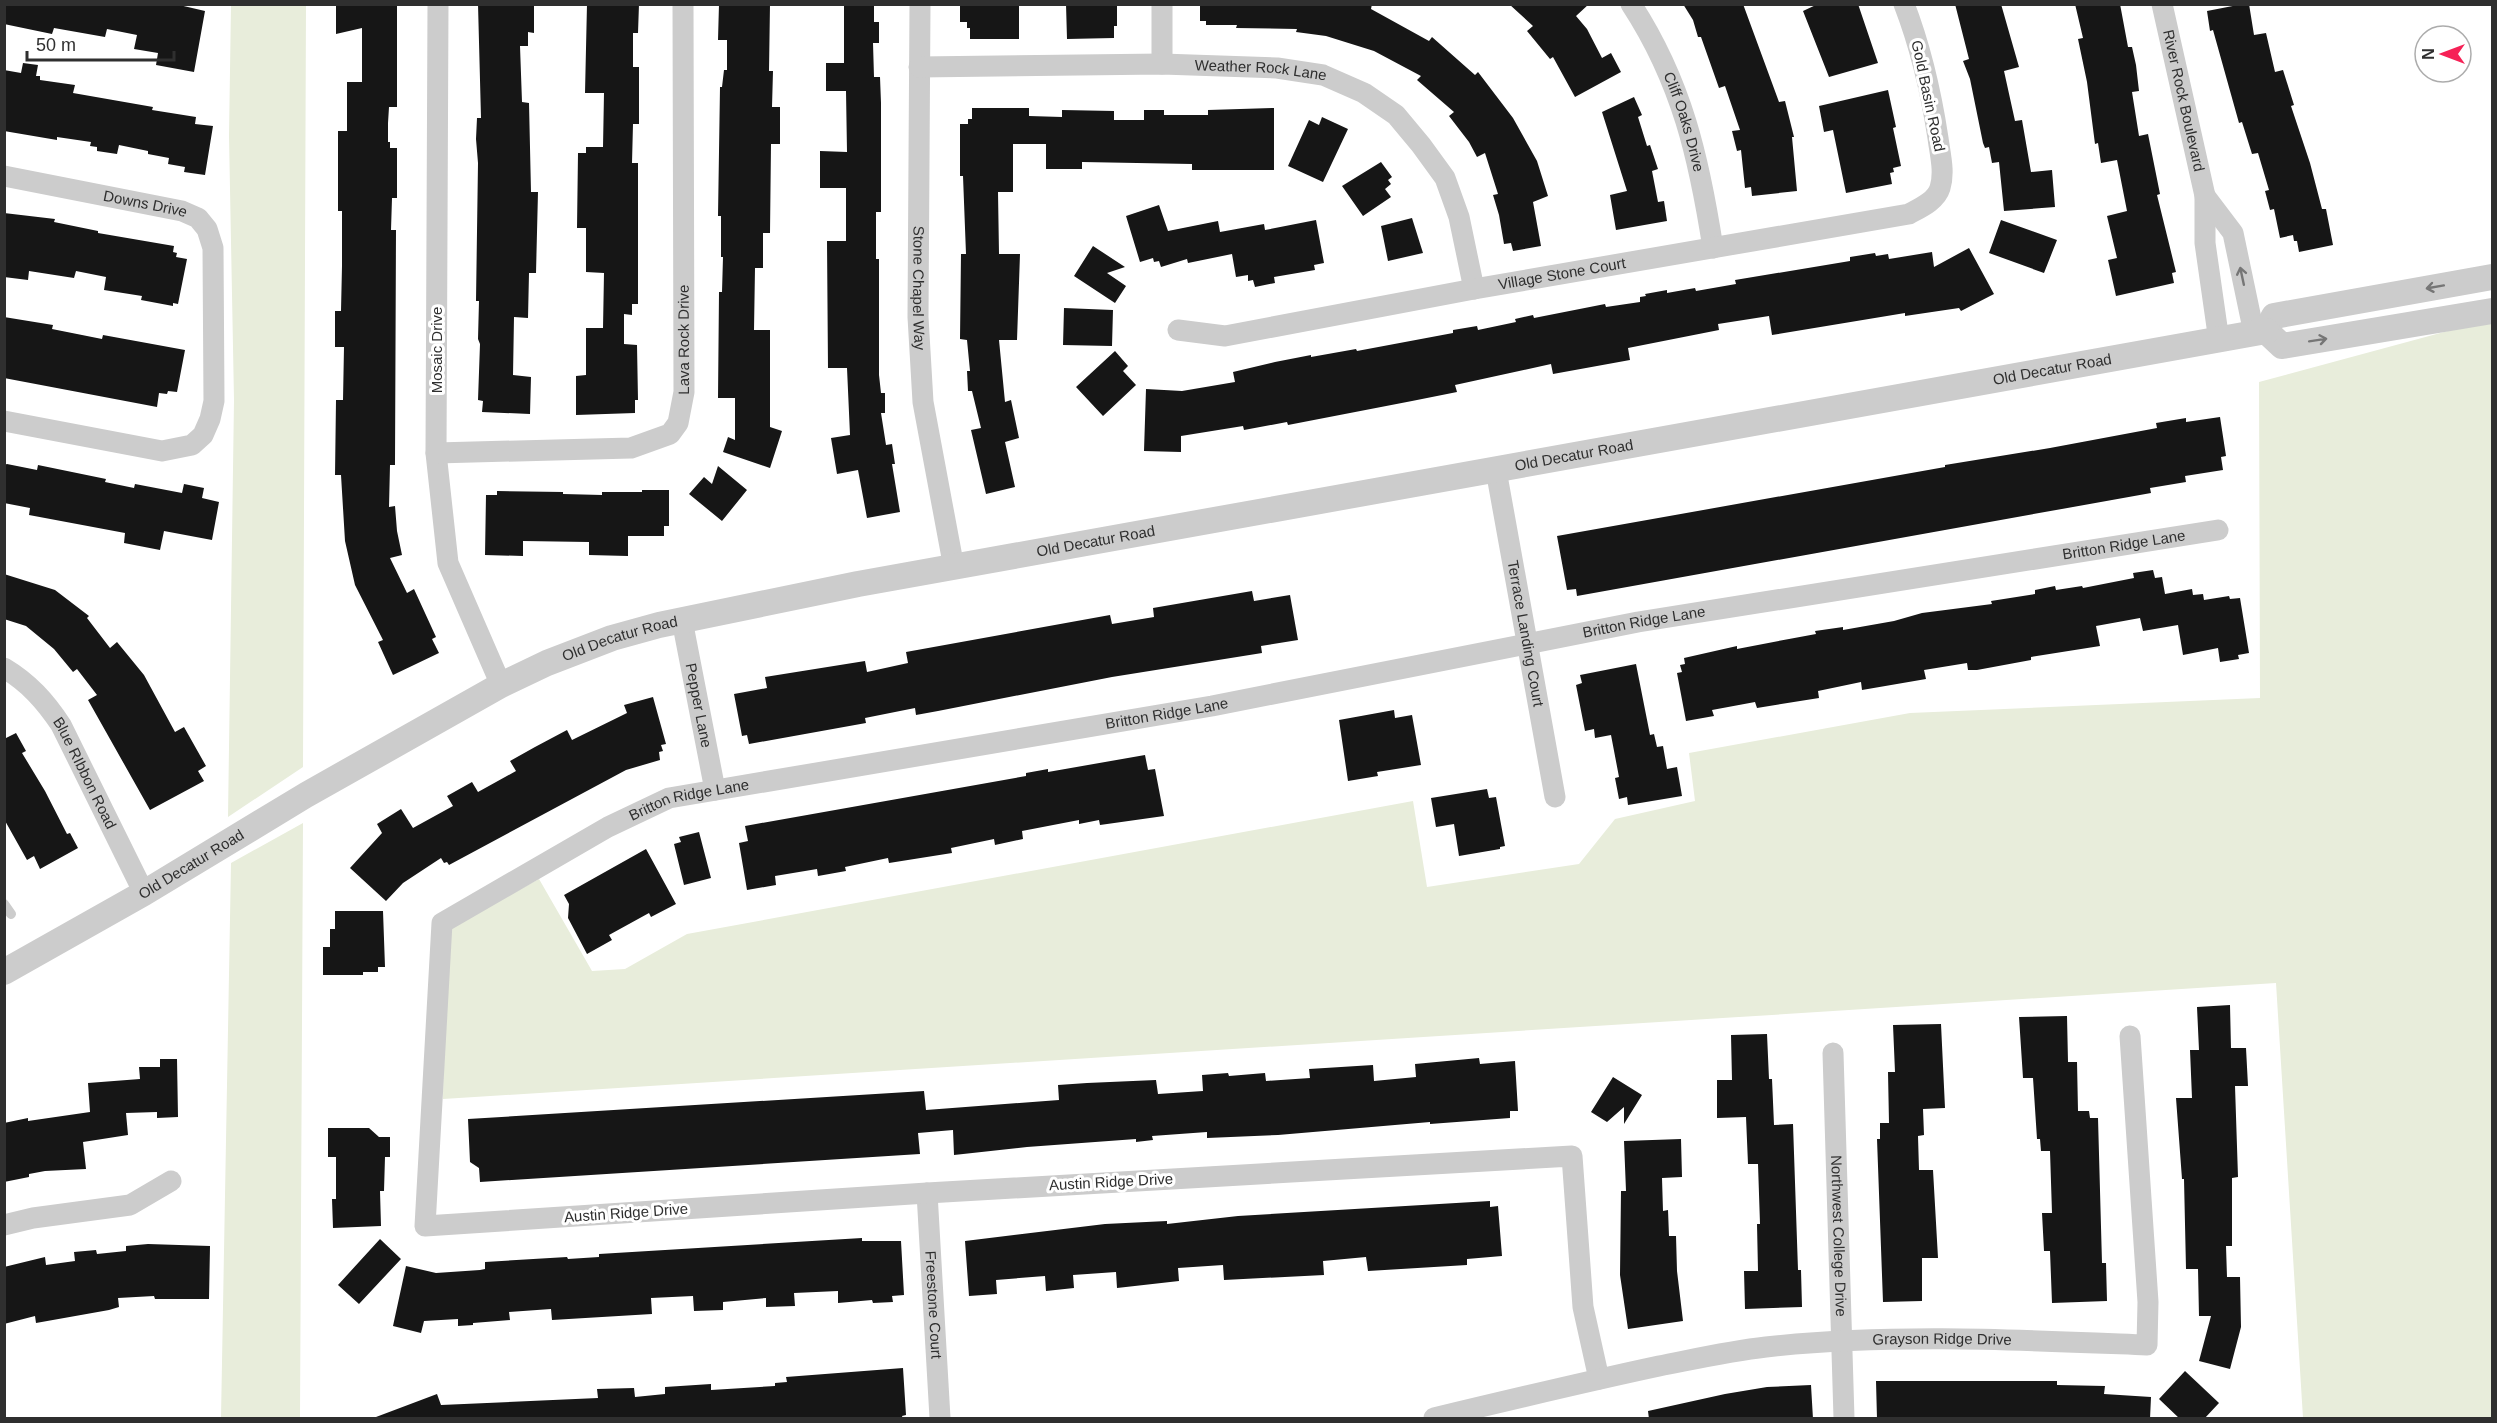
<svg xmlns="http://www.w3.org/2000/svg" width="2497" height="1423" font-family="Helvetica,sans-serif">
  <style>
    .green { fill: #e8eddb }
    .building { fill: #161616 }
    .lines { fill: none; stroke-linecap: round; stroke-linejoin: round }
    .service { stroke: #ccc; stroke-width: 10 }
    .minor { stroke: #ccc; stroke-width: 21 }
    .tertiary { stroke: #ccc; stroke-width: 26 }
    .oneway { stroke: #767676 }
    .labels { text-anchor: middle; stroke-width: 6; stroke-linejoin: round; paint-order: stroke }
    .street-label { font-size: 15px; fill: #2f2f2f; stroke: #fff }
  </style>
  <rect width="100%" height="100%" fill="#fff"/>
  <path class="green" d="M231,5H306L303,767L228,817L234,400L229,136Z
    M2492,319V1418H2303L2276,983L443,1099L445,934L452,927L539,879L592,971L625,969L687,934L1413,801L1427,887L1579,864L1615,819L1695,801L1689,753L1910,713L2260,698L2259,382Z
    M303,823L300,1418H221L231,863Z"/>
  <path class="building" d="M4,4H175L205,11L194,72L156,65L158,53L134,49L137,35L107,29L105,37L54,28L52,34L4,24Z
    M336,4H397V107H389L388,123V142H390V148H397V198H392L391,230H396L395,465H390L389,507L395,506L397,531L402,555L390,558L407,593L414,589L436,637L432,639L439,653L393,675L378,642L383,640L355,585L345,541L341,475H335L336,400H343L344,347H335V311H341L342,266V211H338V131H347V82H362V28L336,34Z
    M478,4H534V33L528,32V46H520L522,102L529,103L531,192H538L536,273H529L528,318L514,317L513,375L531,377L530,414L482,412L483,401L478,400L480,344L478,339L479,301H476L478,163L476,139L477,118H481Z
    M587,4H639L638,33H633V67H639V124H633L632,163H638V304H632V315L624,314V344L637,345L638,400H635V413L576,415V376L586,375V328H603L604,273L586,272V228H577L578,153H586V147H603L604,93H585Z
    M719,4H770L769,71H773L772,107H780V144H771L770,233H763V268H755L754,330H770V427L782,431L770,468L723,452L728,437L735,440V398H718L719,292H722L723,257H721V216H718L720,87H722L724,70H727V40H718Z
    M844,4H874V22H879V43H873L874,77H880L881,103V212H876V259H879V375L881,393H885V413H881L886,445L892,444L895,464H892L900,512L867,518L858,470L837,474L831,438L850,435L847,368H828L827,241H846V188H820V151L847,152L846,91H826V63H844Z
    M960,4H1019V39H970V28H967V22H960Z
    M1066,4H1117V26H1114V38L1067,39Z
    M1200,4H1372L1371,9L1429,41L1432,37L1475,75L1478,72L1513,118L1537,161L1548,196L1533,202L1541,246L1513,251L1511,243L1504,244L1499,215L1493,195L1498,194L1485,153L1477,157L1469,142L1449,116L1454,112L1417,80L1421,76L1374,51L1326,36L1296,32L1297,29L1236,28L1237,25H1206V21H1200Z
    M1509,4H1589L1576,16L1587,29L1602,58L1611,53L1621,72L1575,97L1553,57L1550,59L1527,31L1533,26Z
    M1683,4H1743L1779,102L1785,101L1794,137H1792L1797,191L1752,196L1751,187L1745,188L1741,150L1737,151L1732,131L1740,130L1725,86L1719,88L1701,37H1698L1693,20Z
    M1818,4H1858L1878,63L1829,77L1803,11Z
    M1955,4H2001L2019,67L2004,71L2015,121L2022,120L2031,172L2052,170L2055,207L2004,211L1999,162L1992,163L1989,147L1985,148L1983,143L1970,79L1963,61L1969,59Z
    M2075,4H2120L2128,47H2132L2136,65L2139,91L2132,92L2139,136L2148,134L2160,194L2157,195L2176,272L2172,273L2174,283L2116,296L2108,260L2117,258L2107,216L2127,211L2117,160L2101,163L2098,143L2095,144L2087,82L2078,39L2083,38Z
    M2243,4H2249L2254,35L2266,33L2275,72L2283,70L2294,105L2291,106L2310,163L2322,209H2326L2333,245L2299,252L2297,241H2294L2293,235L2280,238L2274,209L2270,210L2265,191L2269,190L2258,153L2252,154L2242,122L2239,123L2213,30L2210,31L2207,11Z
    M23,63L38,65L36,76H40V80L75,85L73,93L153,107L152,110L196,117L195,124L213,126L205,175L184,172L185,167L168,164L169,158L148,154V151L119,145L117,154L97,151V147L90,146L91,142L57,137V140L4,131V70L21,73Z
    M1888,90L1896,127L1893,128L1901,166L1893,168L1894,172L1890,173L1892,184L1846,193L1833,130L1824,132L1819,106Z
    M1634,97L1642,115L1638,117L1647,146L1650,145L1658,169L1652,171L1658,202L1664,201L1667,221L1616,230L1610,195L1627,191L1602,112Z
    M972,108H1029V116L1062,117V110L1114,111V120H1144V110H1164V115H1208V110L1274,108V170H1192V164L1082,162V169H1046V144H1013V192H998L999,254H1020L1017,340H999L1005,402L1011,400L1019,438L1005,442L1015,487L986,494L971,430L981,428L972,391H968L967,371H970L967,340L960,339L961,254H966L963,176H960V124H968V119H972Z
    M1322,117L1348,129L1323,182L1288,166L1309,120L1319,125Z
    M1381,162L1392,177L1388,180L1391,184L1385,189L1391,197L1363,216L1342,186Z
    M1159,205L1168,231L1218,221L1220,232L1264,224L1265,230L1316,220L1324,263L1314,265L1315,270L1274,277L1275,283L1255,287L1253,280L1248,281V275L1236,277L1232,254L1188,263L1187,259L1161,267L1159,261L1154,262L1153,258L1140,262L1126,216Z
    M4,213L55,219L54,222L98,231V233L174,246L173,252L177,253L176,257L187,259L178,304L173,303V306L141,300L142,296L104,290L106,277L76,271L74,278L29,271L28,280L4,277Z
    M1412,218L1423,253L1388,261L1381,226Z
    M2001,220L2057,240L2044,273L1989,253Z
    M1093,246L1125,267L1107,273L1126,286L1115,303L1074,276Z
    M1969,248L1994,294L1961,311L1959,308L1905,316V313L1772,335L1769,316L1718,324L1719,330L1628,348L1630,360L1553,374L1551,364L1455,385L1457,392L1412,401L1288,425L1287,422L1244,430L1243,426L1181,436V452L1144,451L1146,389L1182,391L1235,382L1233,372L1275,362L1311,355V357L1356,349L1357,351L1453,333V330L1477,326L1478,330L1516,322L1515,319L1533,315L1534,318L1605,304L1606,307L1640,302V297L1646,296L1645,294L1667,290V293L1695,288L1696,291L1736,284L1735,280L1850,261V257L1875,253L1876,256L1888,254L1889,259L1932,252L1934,267Z
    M1064,308L1113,310L1112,346L1063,345Z
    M4,317L53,325L52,329L102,339L103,335L185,350L177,392L168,391L167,394L159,393L157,407L4,378Z
    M1115,351L1128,366L1123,371L1136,385L1103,416L1076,387Z
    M2220,417L2226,456L2221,457L2223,470L2185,476L2186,482L2150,488L2151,493L1577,596L1576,589L1567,590L1557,536L1945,467V465L2050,448L2157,428L2156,423L2186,418V422Z
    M7,464L37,470L38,465L106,479L105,482L134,488L135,484L182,493L184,484L204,488L202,498L219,502L212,540L164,531L160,550L124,543L125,533L29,515L30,508L4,503V465Z
    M718,466L747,490L722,521L689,494L704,477L712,484Z
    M642,490H669V526H664V536H628V556L589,555V542L523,541V556L485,555L486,495H497V491L563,492V494L602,495V492H642Z
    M2153,570L2155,578L2162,577L2165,594L2192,589L2193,595L2203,594L2204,600L2229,596L2230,599L2240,598L2249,653L2238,655L2239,659L2220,662L2218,648L2183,655L2178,625L2143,631L2140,618L2096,626L2100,646L2031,657V660L1977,670H1968L1967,663L1924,670L1926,679L1862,690L1861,682L1818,691L1819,698L1757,708L1755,702L1712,710L1714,716L1686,721L1677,673L1682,672L1680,665L1685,664L1684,658L1737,646V649L1789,639L1816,634L1815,631L1843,627V630L1894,621L1922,613L1992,604L1991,601L2035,594V590L2055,586L2056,590L2082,586L2083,588L2134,578L2133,573Z
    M4,574L55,590L89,616L87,618L110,648L117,642L144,675L175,732L184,727L206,766L198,771L204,781L150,810L88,700L97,695L77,669L73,672L54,649L26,626L4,619Z
    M1252,591L1254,601L1290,595L1298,640L1261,646L1262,653L1112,677L938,711L916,715L915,708L865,718L866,723L749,744L747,735L742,736L734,694L767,688L765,677L865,661L867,672L908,663L906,652L1110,615L1112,624L1154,617L1153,608Z
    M1636,664L1650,735L1654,734L1657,747L1663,746L1667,769L1677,767L1682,796L1628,805L1627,797L1619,799L1615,778L1619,777L1611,735L1595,738L1594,729L1585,731L1576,685L1582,683L1580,675Z
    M653,697L666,744L661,745L663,751L659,752L660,760L626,770L449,865L447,862L444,863L441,858L403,883L386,901L350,868L382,833L377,824L401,809L413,828L453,806L447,796L472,782L478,792L516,771L510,761L535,747L567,730L572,740L627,713L624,705Z
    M1394,710L1395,718L1412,715L1421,765L1377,772L1378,776L1348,781L1339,720Z
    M16,733L26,751L22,753L45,791L67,834L70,833L78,848L40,869L34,856L27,860L4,819V739Z
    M1145,755L1148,770L1155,769L1164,816L1100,825L1099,820L1079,824V820L1022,831L1023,839L995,845L994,839L951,848L952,853L889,863L888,858L845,867L846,871L818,876L817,869L775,876L776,885L747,890L739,843L748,841L745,826L1026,776V773L1048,769V772Z
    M1487,789L1489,798L1496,797L1505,846L1500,847V849L1459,856L1454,824L1436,827L1431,798Z
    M699,832L711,878L684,885L674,844L681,842L679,837Z
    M646,849L676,904L651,917L649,913L609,935L612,940L587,954L568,918L569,904L564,895Z
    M335,911H383L385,967H378V972H363V975H323V947H330V929H335Z
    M2230,1005L2231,1048H2246L2248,1086H2235L2238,1177L2232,1178V1246H2226L2227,1277H2240L2241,1327L2230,1369L2199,1361L2211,1316H2199L2198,1269H2186L2184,1179H2182L2176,1098H2192L2190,1050H2199L2197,1007Z
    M2067,1016L2068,1062H2077L2078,1111H2089L2090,1118H2098L2102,1263H2106L2107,1301L2052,1303L2050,1251H2044L2042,1213H2052L2050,1151H2041L2040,1139H2037L2033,1078H2023L2019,1017Z
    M1941,1024L1945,1108L1923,1109L1924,1135L1918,1136L1919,1170H1933L1938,1258H1922V1301L1883,1302L1877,1139H1880V1123H1889L1888,1072H1895L1893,1025Z
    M1767,1034L1769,1079H1772L1774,1125L1793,1124L1798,1270H1801L1802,1307L1745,1309L1744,1271H1758L1757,1224H1760L1758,1164H1748L1746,1117L1717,1118V1080H1732L1731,1035Z
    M1479,1058L1480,1064L1515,1061L1518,1111H1510V1118L1430,1124V1122L1278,1135L1207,1138V1132L1152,1136L1153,1140L1136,1142V1139L1027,1147L954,1155L953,1130L918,1133L920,1154L480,1182L479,1168L470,1162L468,1119L924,1091L926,1110L1059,1100L1058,1085L1087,1083L1156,1080L1158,1094L1203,1091L1202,1075L1228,1073L1229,1076L1265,1073L1266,1081L1310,1078L1309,1069L1373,1065L1374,1081L1416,1077L1415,1064Z
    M160,1059H177L178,1117L157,1118V1112L126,1113L128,1135L83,1142L86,1169L45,1171L29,1174V1177L4,1182V1123L28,1118V1121L90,1112L88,1083L140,1079L139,1067H160Z
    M1613,1077L1642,1095L1624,1124V1107L1607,1122L1591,1112Z
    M328,1128H369L379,1137H390V1157H385L384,1191H380L381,1226L333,1228L332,1199H336V1157H328Z
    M1681,1139L1682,1177L1662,1178L1663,1211L1668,1210L1669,1236H1676L1677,1271L1683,1321L1628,1329L1620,1275L1621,1191H1626L1624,1141Z
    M1490,1201V1207L1498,1206L1502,1256L1467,1259V1265L1368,1271L1366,1257L1323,1261L1324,1275L1224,1280L1223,1265L1178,1268L1179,1281L1117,1288L1116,1272L1073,1275L1074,1288L1046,1291L1045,1276L996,1280L997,1294L969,1296L965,1241L1105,1224L1167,1221V1224L1238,1216Z
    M862,1238V1241H901L904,1295L892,1296L893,1302L873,1303L872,1300L838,1303V1291L794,1293L795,1306L766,1307V1298L723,1302V1310L694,1311L693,1296L651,1298L652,1314L552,1320L551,1309L509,1312L510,1320L473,1323V1325L458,1326V1319L424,1321L421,1333L393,1326L406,1266L436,1273L480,1270L485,1269V1262L567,1257L568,1259L599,1257V1254Z
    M380,1239L401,1259L359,1304L338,1285Z
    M148,1244L210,1246L209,1299H155L154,1296L118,1298L119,1307L109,1310L36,1323L35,1316L4,1324V1267L45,1257L46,1265L75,1261L74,1252L96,1250L97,1254L126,1251V1246Z
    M903,1368L906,1415L902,1416L903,1419L376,1417L437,1394L441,1405L598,1398L597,1389L634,1388L635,1397L665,1394V1387L711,1384V1390L775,1386V1383L787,1382L786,1377Z
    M2185,1371L2219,1403L2204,1419H2180L2159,1399Z
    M1876,1381H2057V1385L2105,1386L2104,1394L2151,1397L2150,1419H1877Z
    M1811,1385L1813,1419H1649L1648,1411L1725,1394L1767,1387Z"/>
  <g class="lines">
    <path class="service" d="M4,904L11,914"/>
    <g class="minor">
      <path d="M438,4L436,453L448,563L501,685"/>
      <path id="s1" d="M920,4L918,317L923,402L954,568"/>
      <path d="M1162,4V64"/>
      <path id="s2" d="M1631,4C1682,82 1699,158 1713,248"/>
      <path id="s3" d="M2162,4L2205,196V243L2219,341"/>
      <path id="s4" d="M919,67L1162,64L1277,68L1323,75L1364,93L1396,115L1421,145L1445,178L1459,217L1474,289"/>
      <path id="s5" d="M4,176L182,211L198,218L207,229L213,248L214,401L210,419L203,435L192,445L162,451L4,421"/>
      <path d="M2205,196L2233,233L2254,333"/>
      <path id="s6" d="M1178,330L1225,336L1474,289L1909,214C1920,208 1936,201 1940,188C1945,172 1940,154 1938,138C1931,92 1921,48 1904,4"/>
      <path id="s7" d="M436,453L631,448L670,434L678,423L684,392L683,4"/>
      <path id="s8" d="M1496,470L1555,797"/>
      <path id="s9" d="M682,620L715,790"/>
      <path id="s10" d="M4,668C29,683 45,701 61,725L144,893"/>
      <path id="s11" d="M1833,1053L1844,1418"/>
      <path id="s12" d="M927,1193L940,1418"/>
      <path d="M4,1225L33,1218L130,1205L171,1181"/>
      <path id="s13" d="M1599,1379L1583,1307L1572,1156L927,1193L425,1226L442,923L608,827L669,798L1212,706L1638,622L2218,530"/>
      <path id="s14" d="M1434,1418C1509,1400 1584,1382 1659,1366C1695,1359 1730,1351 1766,1347C1890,1333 2023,1340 2147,1345L2148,1302L2130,1036"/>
    </g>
    <g class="tertiary">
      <path d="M2266,331L2274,316L2492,277"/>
      <path d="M2266,331L2282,346L2492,311"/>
      <path id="s15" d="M4,972L144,893L306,795L501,685L547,663L612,638L659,625L858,584L2266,331"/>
    </g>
  </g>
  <defs><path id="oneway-shaft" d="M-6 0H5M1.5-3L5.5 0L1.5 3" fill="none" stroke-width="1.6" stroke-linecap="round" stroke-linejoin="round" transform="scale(1.5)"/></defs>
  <g class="oneway">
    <use href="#oneway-shaft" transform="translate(2242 276) rotate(-102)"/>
    <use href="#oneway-shaft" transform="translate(2435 287) rotate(170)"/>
    <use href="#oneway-shaft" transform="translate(2318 340) rotate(-9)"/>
  </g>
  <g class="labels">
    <g class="street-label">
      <text dy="5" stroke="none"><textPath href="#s4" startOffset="342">Weather Rock Lane</textPath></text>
      <text transform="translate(1928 96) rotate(78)" y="5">Gold Basin Road</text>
      <text dy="5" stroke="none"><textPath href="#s3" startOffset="99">River Rock Boulevard</textPath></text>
      <text dy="5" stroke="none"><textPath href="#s2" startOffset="130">Cliff Oaks Drive</textPath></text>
      <text dy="5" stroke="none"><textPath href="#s5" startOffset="144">Downs Drive</textPath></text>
      <text dy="5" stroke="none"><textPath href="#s6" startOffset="390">Village Stone Court</textPath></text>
      <text dy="5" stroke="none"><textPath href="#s1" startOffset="284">Stone Chapel Way</textPath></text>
      <text dy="5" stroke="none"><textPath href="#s7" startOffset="334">Lava Rock Drive</textPath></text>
      <text transform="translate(437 350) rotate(-90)" y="5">Mosaic Drive</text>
      <text dy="5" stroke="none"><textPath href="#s15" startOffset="2160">Old Decatur Road</textPath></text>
      <text dy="5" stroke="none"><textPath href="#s15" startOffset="1674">Old Decatur Road</textPath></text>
      <text dy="5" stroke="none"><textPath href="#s15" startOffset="1188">Old Decatur Road</textPath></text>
      <text dy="5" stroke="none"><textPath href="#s13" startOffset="3414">Britton Ridge Lane</textPath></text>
      <text dy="5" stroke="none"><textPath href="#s13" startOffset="2928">Britton Ridge Lane</textPath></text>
      <text dy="5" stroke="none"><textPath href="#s8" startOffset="166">Terrace Landing Court</textPath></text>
      <text dy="5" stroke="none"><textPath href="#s15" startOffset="702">Old Decatur Road</textPath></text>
      <text dy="5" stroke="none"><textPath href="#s9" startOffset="87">Pepper Lane</textPath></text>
      <text dy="5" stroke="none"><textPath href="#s13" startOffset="2442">Britton Ridge Lane</textPath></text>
      <text dy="5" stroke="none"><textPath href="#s10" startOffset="135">Blue RIbbon Road</textPath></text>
      <text dy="5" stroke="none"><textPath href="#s13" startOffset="1956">Britton Ridge Lane</textPath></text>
      <text dy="5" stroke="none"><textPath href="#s15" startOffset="216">Old Decatur Road</textPath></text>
      <text transform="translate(1111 1182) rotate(-3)" y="5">Austin Ridge Drive</text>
      <text transform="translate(626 1213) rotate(-4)" y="5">Austin Ridge Drive</text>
      <text dy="5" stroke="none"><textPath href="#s11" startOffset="183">Northwest College Drive</textPath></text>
      <text dy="5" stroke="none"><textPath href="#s12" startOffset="112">Freestone Court</textPath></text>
      <text dy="5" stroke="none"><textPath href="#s14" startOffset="516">Grayson Ridge Drive</textPath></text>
    </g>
  </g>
  <rect width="2497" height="1423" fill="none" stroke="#2f2f2f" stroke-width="12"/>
  <g transform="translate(2443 54) rotate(270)"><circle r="28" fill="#ffffff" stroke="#acacac" stroke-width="1.5"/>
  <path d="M0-4.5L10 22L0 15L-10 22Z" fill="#f62156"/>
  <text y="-9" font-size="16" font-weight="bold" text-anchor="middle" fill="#2f2f2f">N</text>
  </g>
  <path d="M27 51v9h147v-9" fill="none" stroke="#2f2f2f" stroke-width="3"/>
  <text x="36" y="51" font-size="18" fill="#2f2f2f" stroke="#ffffff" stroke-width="4.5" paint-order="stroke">50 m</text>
</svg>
